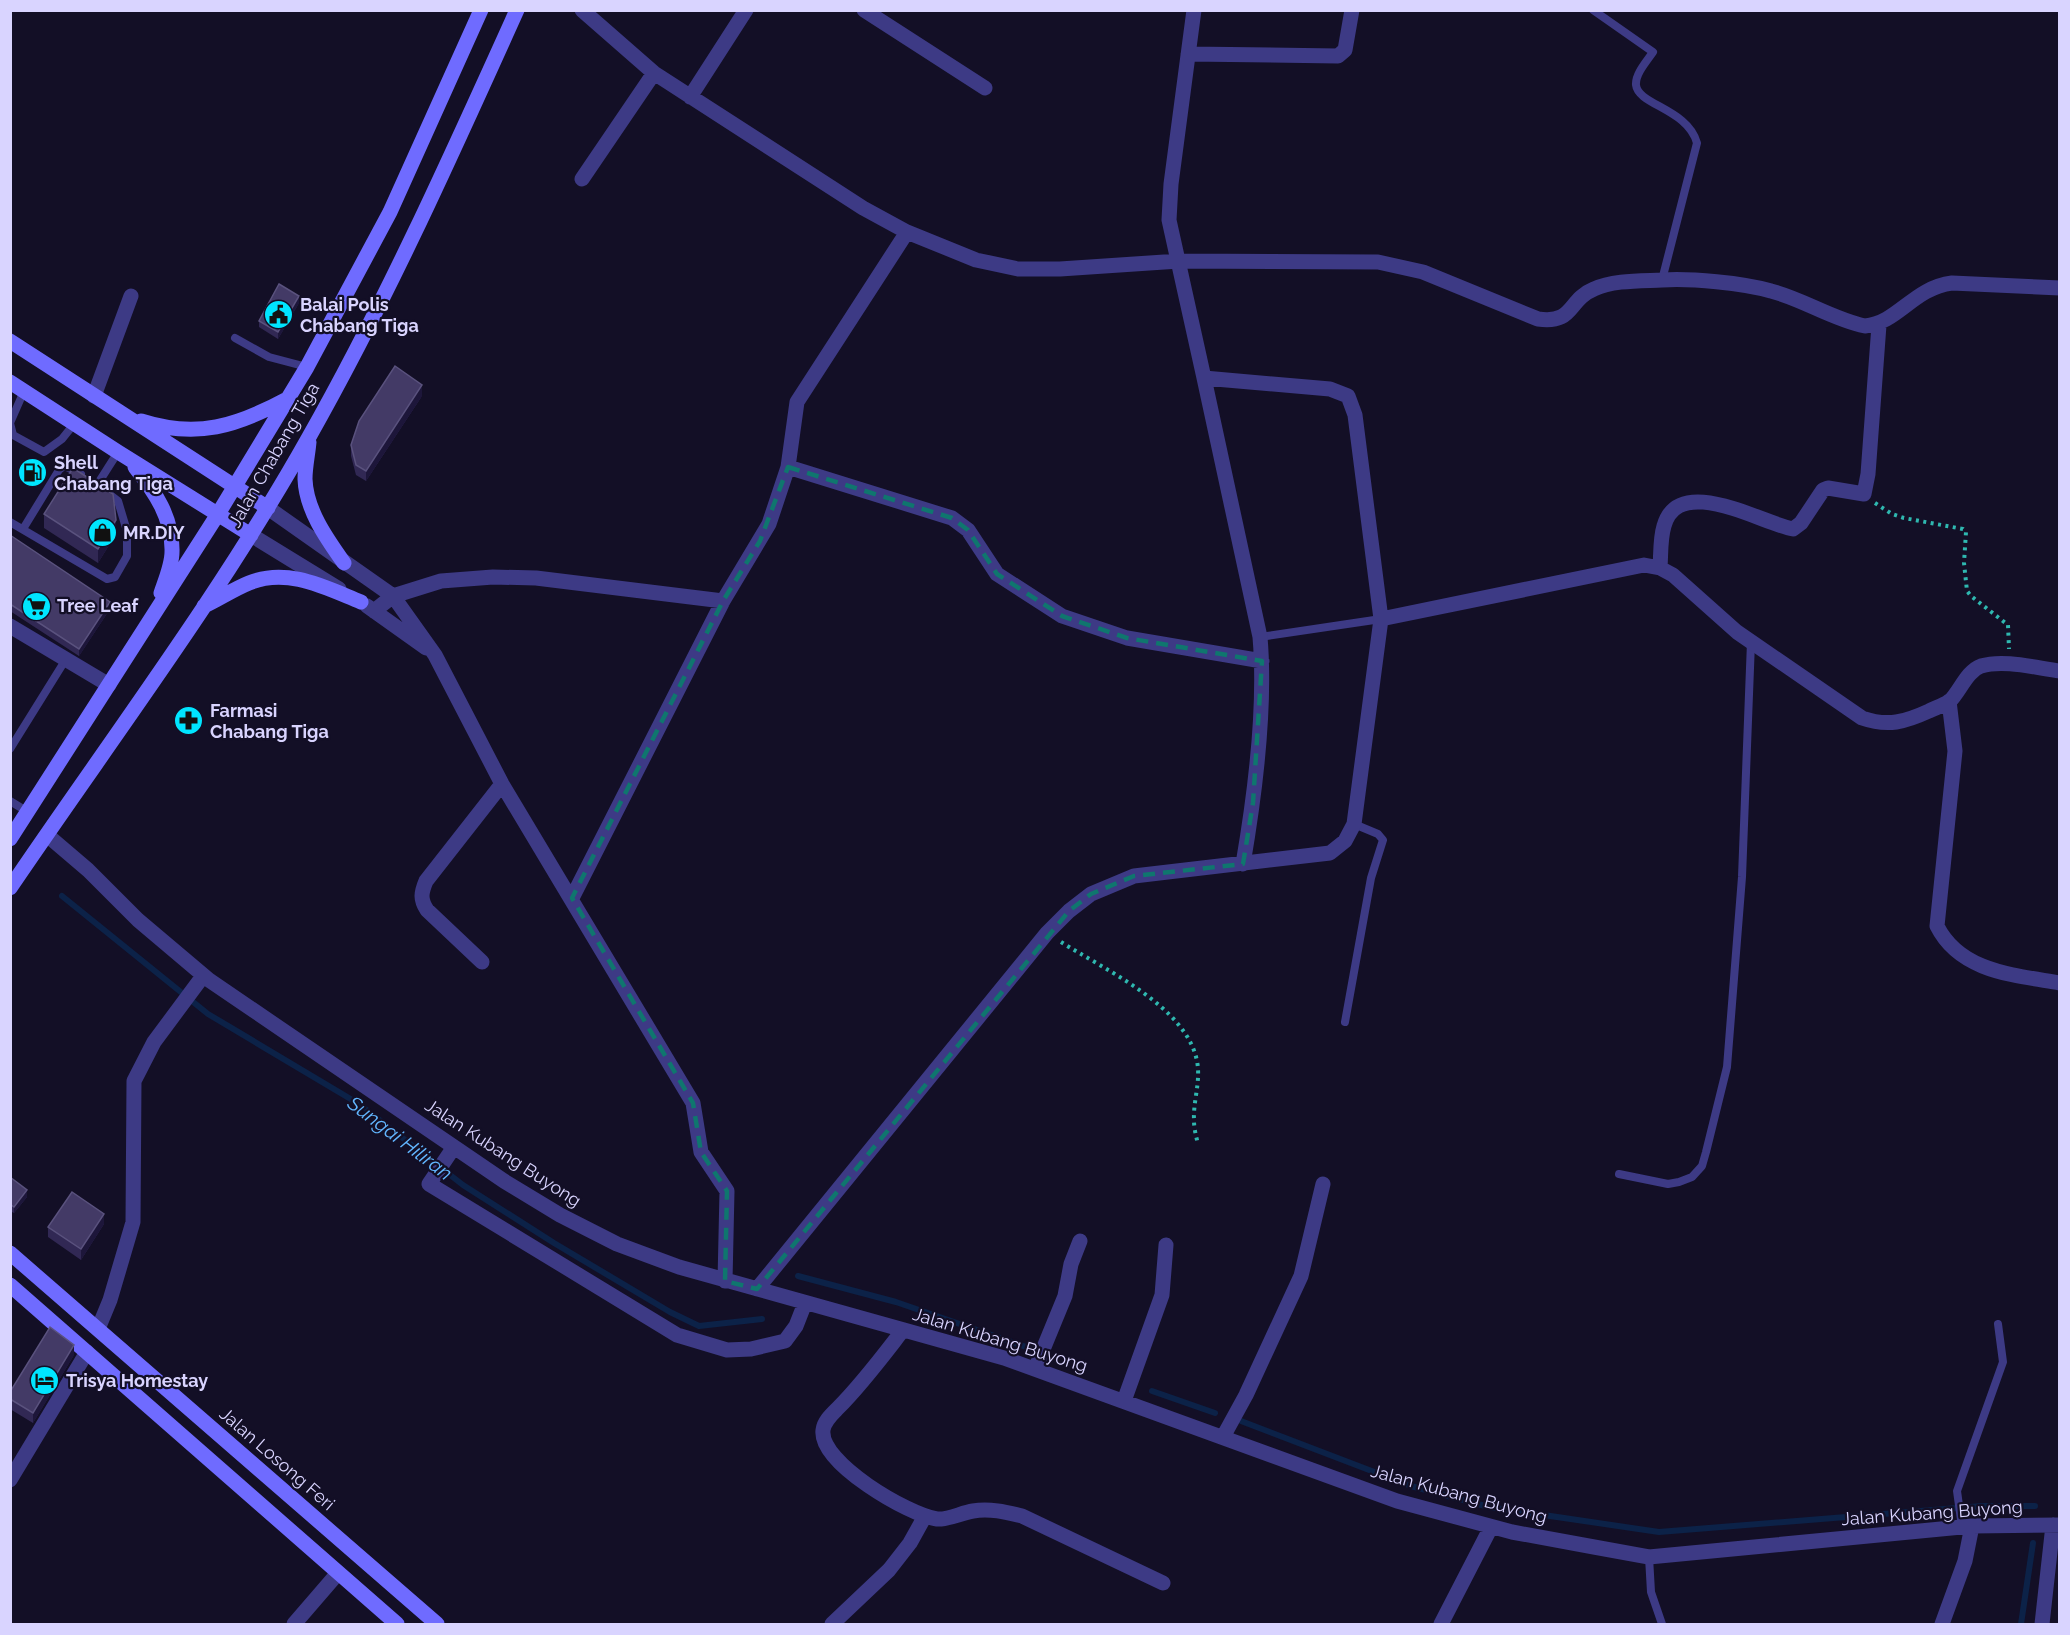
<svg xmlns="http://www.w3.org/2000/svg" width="2070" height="1635" font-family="Raleway,sans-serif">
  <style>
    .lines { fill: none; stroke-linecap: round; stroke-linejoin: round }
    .stream { stroke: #0c2248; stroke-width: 6 }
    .path { stroke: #2fb8b0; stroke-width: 4; stroke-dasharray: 3 4.5; stroke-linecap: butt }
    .lane { stroke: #3d3a85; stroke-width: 8 }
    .street { stroke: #3d3a85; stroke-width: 15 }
    .secondary { stroke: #6f6bff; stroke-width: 15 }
    .wall { fill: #312854 }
    .shaded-wall { fill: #1d163a }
    .building { fill: #433a66; stroke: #5a527e; stroke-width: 1.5 }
    .marked { fill: none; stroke: #0f766e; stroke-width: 4.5; stroke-dasharray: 12 8; stroke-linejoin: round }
    .labels { text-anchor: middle; stroke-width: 4.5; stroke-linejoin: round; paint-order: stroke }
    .poi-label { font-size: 18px; font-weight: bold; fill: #d9d4ff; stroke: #130f26; text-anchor: start }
    .street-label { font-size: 18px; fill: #d9d4ff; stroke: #130f26 }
    .water-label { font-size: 20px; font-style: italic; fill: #62b6ff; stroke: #130f26 }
  </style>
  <rect width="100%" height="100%" fill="#130f26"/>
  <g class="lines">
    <path class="stream" d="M62,896L208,1014L359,1104L463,1185L554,1243L670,1312L699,1326L762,1319
      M798,1276L896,1302L1032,1349
      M1152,1391L1215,1413
      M1241,1421L1411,1486L1489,1507L1659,1532L1982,1506H2035
      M2021,1624L2033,1543"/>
    <path class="path" d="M1875,503L1892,514L1904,518L1963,529L1966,532L1964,563L1967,591L1971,596L2008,625L2009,649
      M1061,942C1105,970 1186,1006 1197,1061C1201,1082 1193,1100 1194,1121C1194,1128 1196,1136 1198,1144"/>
    <path class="lane" d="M1593,10L1653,52C1647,61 1635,74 1636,85C1638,105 1688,109 1697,143L1662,280
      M235,338L269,357L307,367
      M24,391L10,423L13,435L44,452L62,439L74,424
      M10,522L107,579L115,577L127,556V531L118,501L97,485L118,452
      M23,529L59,470L64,466L81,474
      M1260,637L1381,619
      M10,749L66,659
      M10,801L28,812
      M1345,1022L1371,878L1383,840L1378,834L1354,824
      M1619,1174L1668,1184L1679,1182L1692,1177L1702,1166L1706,1152L1727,1067L1742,877L1751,642
      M1962,1527L1957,1491L2003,1362L1998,1324
      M1649,1557L1651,1592L1662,1624"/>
    <path class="street" d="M582,10L654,73L863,208L907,232L976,260L1018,269H1060L1179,261L1378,262L1423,272L1538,319C1575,324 1567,300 1594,289C1613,280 1641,281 1662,280C1690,278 1743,283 1771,291C1803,299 1832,319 1865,326C1898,323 1913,288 1952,283L2060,288
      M864,10L985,88
      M1188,54L1338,56L1345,50L1352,10
      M690,97L746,10
      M582,179L654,73
      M1204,378L1260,637C1266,707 1255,794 1243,864
      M94,396L131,296
      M788,467L952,518L968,530L997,574L1062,616L1127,638L1262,661
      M268,508L393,596L435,655L502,784L693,1103L701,1152L727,1191L725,1281
      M251,535L339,589
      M1660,568C1661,554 1660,539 1664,526C1679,473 1761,523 1793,529L1801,523L1823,490L1828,488L1864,494L1868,474L1879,325
      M367,606L426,648
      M374,611L393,596L441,581L493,577L536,578L723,601
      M1381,619L1644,565L1660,568L1673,575L1737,632L1862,718C1888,727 1905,722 1929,711C1935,708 1944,705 1950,701C1960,691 1967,671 1981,666C2004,659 2036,668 2060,671
      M10,626L109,685
      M1949,701L1955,751L1937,926C1960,972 2014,975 2060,983
      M47,835L88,870L138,920L209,980L504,1181L560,1215L617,1244L679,1267L1004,1358L1397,1501L1512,1532L1594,1547L1649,1557L1972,1526L2060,1525
      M572,898L723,601L769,524L788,467L797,402L907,232
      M482,962L427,910C420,899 421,893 426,881L502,784
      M454,1147L429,1184L677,1335L727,1350L751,1349L785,1341L796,1326L805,1303
      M757,1289L1047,933L1069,911L1091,894L1134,876L1330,853L1345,841L1354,824L1381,619L1355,415L1348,396L1330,389L1204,378L1169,220L1171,184L1194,10
      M98,1329L110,1300L133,1222L134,1081L154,1042L203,976
      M903,1330C882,1357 862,1384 838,1408C832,1414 824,1421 823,1430C819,1463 909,1515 937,1519C948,1520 961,1513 973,1511C989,1508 1006,1512 1022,1516L1163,1583
      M1035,1369L1065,1296L1071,1264L1080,1241
      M1124,1401L1162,1295L1166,1245
      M1223,1437L1246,1395L1301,1276L1323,1184
      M10,1480L87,1352
      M294,1624L338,1573
      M832,1624L889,1570L910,1543L925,1516
      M1441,1624L1491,1527
      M1942,1624L1965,1561L1972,1526
      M2042,1624L2053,1525"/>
    <path class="secondary" d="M10,341L268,508
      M10,382L118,452L251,535
      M141,421C197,439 237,426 287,399
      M309,442C308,454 305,467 305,479C306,510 327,539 344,563
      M135,467C155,492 173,518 172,552C172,565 165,581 161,593
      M204,606C219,599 234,589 249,583C288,567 326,588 361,602
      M10,839L218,514L307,367L390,212L481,10
      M10,888C111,739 221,594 309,437C387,299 452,154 517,10
      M10,1253L437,1624
      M10,1285L397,1624"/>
  </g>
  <path class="wall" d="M299,303L278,339L259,327V321Z
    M422,396L366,481L356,475L351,456V445Z
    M44,514L116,534L98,563L44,528Z
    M10,535L110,609L79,656L10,611Z
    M10,1177L27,1197L14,1213L10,1211Z
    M104,1224L81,1260L48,1237V1227Z
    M74,1355L33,1423L10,1409V1392Z"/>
  <path class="shaded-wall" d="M299,296V303L278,339V332Z
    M422,385V396L366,481V471Z
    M116,520V534L98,563V549Z
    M110,602V609L79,656V649Z
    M27,1190V1197L14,1213V1207Z
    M104,1214V1224L81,1260V1249Z
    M74,1345V1355L33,1423V1413Z"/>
  <path class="building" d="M279,284L299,296L278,332L259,321Z
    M395,366L422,385L366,471L356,465L351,445L359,421Z
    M73,468L113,494L116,520L98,549L44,514Z
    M10,535L110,602L79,649L10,604Z
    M10,1177L27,1190L14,1207L10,1204Z
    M72,1192L104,1214L81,1249L48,1227Z
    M50,1327L74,1345L33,1413L10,1399V1392Z"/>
  <path class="marked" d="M788,467L952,518L968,530L997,574L1062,616L1127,638L1262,661L1253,803L1243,864L1134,876L1091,894L1069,911L757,1289L725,1281L727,1191L701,1152L693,1103L572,898L723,601L760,541Z"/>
  <defs>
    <symbol id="civic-disc" viewBox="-11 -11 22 22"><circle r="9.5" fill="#00e5ff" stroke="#130f26"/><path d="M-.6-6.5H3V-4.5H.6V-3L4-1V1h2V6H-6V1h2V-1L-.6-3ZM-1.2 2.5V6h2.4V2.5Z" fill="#111"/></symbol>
    <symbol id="fuel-disc" viewBox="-11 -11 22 22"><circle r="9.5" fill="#00e5ff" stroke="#130f26"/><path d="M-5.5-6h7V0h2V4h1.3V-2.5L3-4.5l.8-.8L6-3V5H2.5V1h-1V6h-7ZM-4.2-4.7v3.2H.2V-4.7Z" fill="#111"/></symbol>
    <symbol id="shop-disc" viewBox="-11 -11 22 22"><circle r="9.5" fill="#00e5ff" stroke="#130f26"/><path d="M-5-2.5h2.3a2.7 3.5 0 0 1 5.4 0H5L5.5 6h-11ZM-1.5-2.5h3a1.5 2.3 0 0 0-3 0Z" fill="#111"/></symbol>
    <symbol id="supermarket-disc" viewBox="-11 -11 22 22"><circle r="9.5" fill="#00e5ff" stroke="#130f26"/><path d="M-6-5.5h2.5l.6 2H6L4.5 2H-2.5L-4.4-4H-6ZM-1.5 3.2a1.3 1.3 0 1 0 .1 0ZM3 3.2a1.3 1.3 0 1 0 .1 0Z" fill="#111"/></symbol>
    <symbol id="pharmacy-disc" viewBox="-11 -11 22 22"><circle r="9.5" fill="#00e5ff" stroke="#130f26"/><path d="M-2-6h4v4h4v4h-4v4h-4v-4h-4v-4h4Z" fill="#111"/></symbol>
    <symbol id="hotel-disc" viewBox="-11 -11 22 22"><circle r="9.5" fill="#00e5ff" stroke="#130f26"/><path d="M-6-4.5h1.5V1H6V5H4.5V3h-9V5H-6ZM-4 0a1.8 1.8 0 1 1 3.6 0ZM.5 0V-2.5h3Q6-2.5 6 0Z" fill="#111"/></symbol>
  </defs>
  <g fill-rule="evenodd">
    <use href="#civic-disc" x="262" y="298" width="33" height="33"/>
    <use href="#fuel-disc" x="16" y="456" width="33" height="33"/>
    <use href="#shop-disc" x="86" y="516" width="33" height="33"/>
    <use href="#supermarket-disc" x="20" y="590" width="33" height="33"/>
    <use href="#pharmacy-disc" x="172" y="704" width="33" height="33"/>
    <use href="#hotel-disc" x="28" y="1364" width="33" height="33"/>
  </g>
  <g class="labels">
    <g class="poi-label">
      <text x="300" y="311">Balai Polis<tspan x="300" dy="21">Chabang Tiga</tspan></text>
      <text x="54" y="469">Shell<tspan x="54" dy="21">Chabang Tiga</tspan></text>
      <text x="123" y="539">MR.DIY</text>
      <text x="57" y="612">Tree Leaf</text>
      <text x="210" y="717">Farmasi<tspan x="210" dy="21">Chabang Tiga</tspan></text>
      <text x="66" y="1387">Trisya Homestay</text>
    </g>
    <g class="street-label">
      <text transform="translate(274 455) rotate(-60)" y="6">Jalan Chabang Tiga</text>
      <text transform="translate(503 1153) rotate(33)" y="6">Jalan Kubang Buyong</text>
      <text transform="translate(1000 1340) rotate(17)" y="6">Jalan Kubang Buyong</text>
      <text transform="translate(277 1459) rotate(41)" y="6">Jalan Losong Feri</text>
      <text transform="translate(1459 1494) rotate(15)" y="6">Jalan Kubang Buyong</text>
      <text transform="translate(1932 1513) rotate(-4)" y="6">Jalan Kubang Buyong</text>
    </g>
    <g class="water-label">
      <text transform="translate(400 1138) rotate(37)" y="7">Sungai Hiliran</text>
    </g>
  </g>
  <rect width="2070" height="1635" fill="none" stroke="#d9d4ff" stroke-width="24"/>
</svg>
